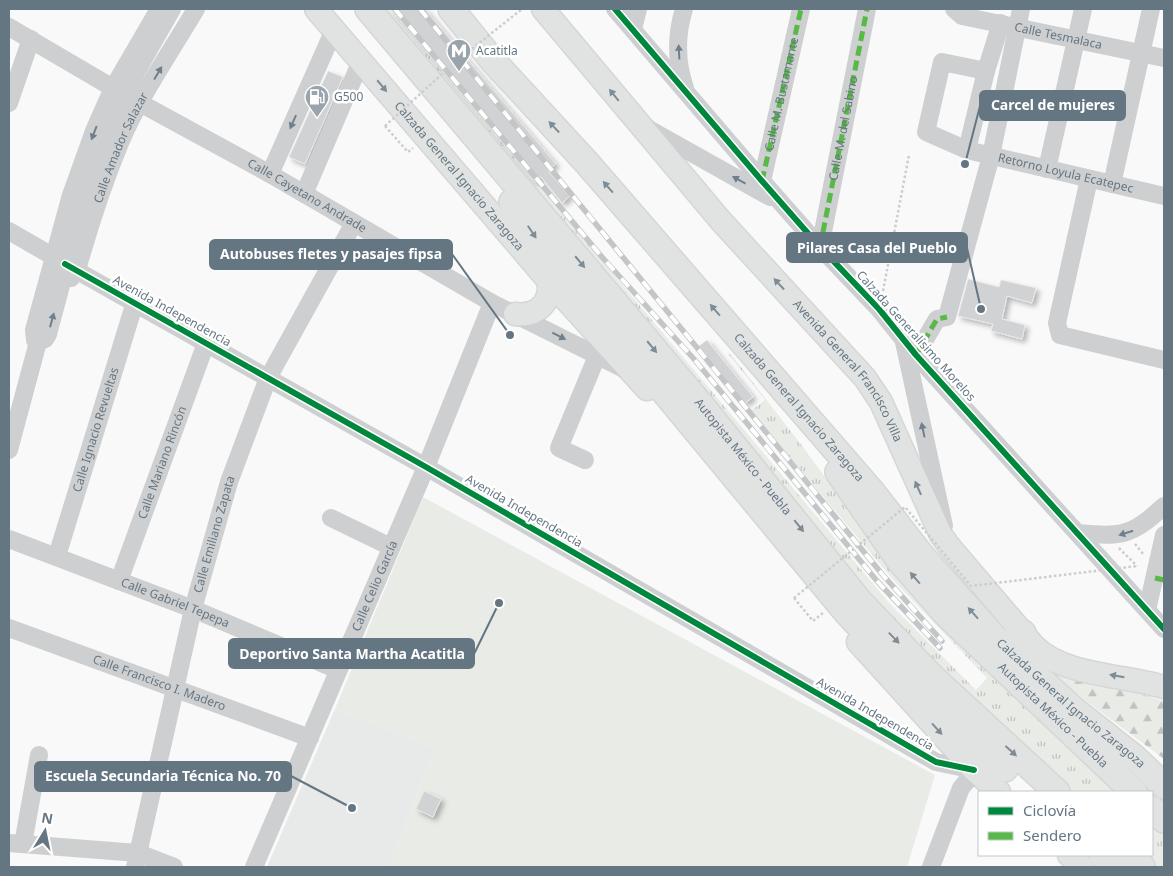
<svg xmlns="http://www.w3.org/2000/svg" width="1173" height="876" font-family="'Noto Sans',sans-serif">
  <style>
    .built { fill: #e8e9e9 }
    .grass { fill: url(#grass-tufts) }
    .forest { fill: url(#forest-firs) }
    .park { fill: #e8ebe6 }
    .building { fill: #d0d2d3; stroke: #e8e8e8; filter: url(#shadow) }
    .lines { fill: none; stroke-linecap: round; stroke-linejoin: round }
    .major-casing { stroke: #d5d6d7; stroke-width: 25 }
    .highway-casing { stroke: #d5d6d6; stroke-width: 28 }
    .path { stroke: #cbcccd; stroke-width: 2.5; stroke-dasharray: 2.5 2.5; stroke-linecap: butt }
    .minor { stroke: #cecfd0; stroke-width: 18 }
    .major { stroke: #e1e2e2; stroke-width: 22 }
    .highway { stroke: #e1e2e2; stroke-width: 25 }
    .rail-casing { stroke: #c3c5c6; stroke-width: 5.5 }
    .rail { stroke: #fff; stroke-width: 4; stroke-dasharray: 11; stroke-linecap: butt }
    .path-bridge { stroke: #cbcccd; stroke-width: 2.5; stroke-dasharray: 2.5 2.5; stroke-linecap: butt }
    .quiet { stroke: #58b947; stroke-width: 5; stroke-dasharray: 10 5; stroke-linecap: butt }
    .cycleway-casing { stroke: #fff; stroke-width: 9 }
    .cycleway { stroke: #00873e; stroke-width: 6 }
    .oneway { fill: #707f8b }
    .oneway2 { fill: #7e8c96 }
    .labels { text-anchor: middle; stroke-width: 5; stroke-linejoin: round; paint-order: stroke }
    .street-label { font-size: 12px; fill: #657683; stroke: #fff }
    .poi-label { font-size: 12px; fill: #657683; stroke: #fff; text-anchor: start }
    .leader { fill: none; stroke: #657683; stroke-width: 2 }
    .callout-dot { fill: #657683; stroke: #fff; stroke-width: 2 }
    .callout { fill: #657683; stroke: #657683; stroke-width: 2 }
    .callout-label { font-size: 14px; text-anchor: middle; font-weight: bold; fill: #fff }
  </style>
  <defs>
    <pattern id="grass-tufts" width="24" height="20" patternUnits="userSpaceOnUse" patternTransform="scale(1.25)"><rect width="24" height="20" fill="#e8ebe6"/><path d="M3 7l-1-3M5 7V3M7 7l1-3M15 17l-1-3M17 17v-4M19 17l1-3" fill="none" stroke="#c0c3c0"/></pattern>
    <pattern id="forest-firs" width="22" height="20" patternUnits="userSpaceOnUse" patternTransform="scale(1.25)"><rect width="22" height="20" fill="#e8ebe6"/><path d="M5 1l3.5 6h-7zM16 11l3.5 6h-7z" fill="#c0c3c0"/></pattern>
    <filter id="shadow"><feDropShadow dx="3.5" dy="3.5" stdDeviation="2.5" flood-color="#0004"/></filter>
  </defs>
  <rect width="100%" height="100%" fill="#f9f9f9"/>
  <path class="built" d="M335,709L435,748L389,867H267Z"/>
  <path class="grass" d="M383,9H391L891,605L976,690L987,678L896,583L751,411L765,400L728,354L730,353L800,443L870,539L926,609L954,640L1059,739L1127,773L1148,792H1042L895,624Z
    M1152,795L1164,807V867H1126L1112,855H1152Z"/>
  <path class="forest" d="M1042,665L1164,701V759L1058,680Z"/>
  <path class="park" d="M423,497L935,775L907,867H389L435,748L335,709Z"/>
  <path class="building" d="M391,9H425L556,164L548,171L570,196L562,203L541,177L535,182Z
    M328,71L343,77L305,164L289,157Z
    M968,279L999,287L1001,280L1036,288L1032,303L1007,296L1002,319L1025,325L1022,339L991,331L993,324L958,316Z
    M707,340L753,397L745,403L699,346Z
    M424,791L441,799L433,817L416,809Z"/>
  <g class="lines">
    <defs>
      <g id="major">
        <path id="s11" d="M316,9L548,280L647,389"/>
        <path id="s12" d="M543,9L721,221L865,378L881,402L941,535L949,546L1034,646C1063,676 1125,675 1164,687"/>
        <path d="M515,314C537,317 553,302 548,280"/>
        <path d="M858,642L974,770L999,792"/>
        <path d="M1069,855L1083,867"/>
      </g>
      <g id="highway">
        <path id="s13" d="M368,9L702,406L861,603L929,674L1057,792"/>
        <path id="s14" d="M451,9L494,62L587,163L873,493L922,556L993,636L1073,709L1135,758L1164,786"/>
        <path d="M512,202L536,237L847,613L905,675L1005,769"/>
        <path id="s15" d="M838,472L899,560L947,615L1134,792"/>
        <path d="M1006,649L1023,633"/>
        <path d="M1152,809L1164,820"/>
        <path d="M1102,855L1116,867"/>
        <path d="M1128,855L1142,867"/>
      </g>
    </defs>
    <use href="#major" class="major-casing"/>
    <use href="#highway" class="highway-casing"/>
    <path class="path" d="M385,126L408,152L413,148
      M883,291L909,155
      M1135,544L1144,555
      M1119,548L1137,566
      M794,598L813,621L823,613"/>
    <g class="minor">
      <path d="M615,9L762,181L820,247L879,309L916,355L1164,629"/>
      <path d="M684,9C676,35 676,62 685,88"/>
      <path id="s1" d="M954,9L962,16L1164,58"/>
      <path d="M9,27L113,88"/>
      <path d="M633,29L638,9"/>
      <path d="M986,71L1001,23"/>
      <path d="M9,103L31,39"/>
      <path id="s2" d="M140,103L270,174L492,303L626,370"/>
      <path d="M647,128L770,197"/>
      <path id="s3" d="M967,150L986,71L942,62L926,132L967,150L1164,196"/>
      <path d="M1047,169L1083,9"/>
      <path d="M270,174L334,30"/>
      <path d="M1089,179L1057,323L1060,335L1164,360"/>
      <path d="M762,181L801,9"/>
      <path d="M1112,184L1151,9"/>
      <path d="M304,194L361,61"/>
      <path d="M9,231L54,257"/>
      <path d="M820,247L867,9"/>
      <path d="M65,264L426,467L936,762L974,770"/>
      <path id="s4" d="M71,278L77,270C89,227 103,184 120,143C140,96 170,53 196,9"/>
      <path d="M38,342L45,339L48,334C67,265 83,196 109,130C126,87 150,48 172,9"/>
      <path d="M904,342L944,526"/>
      <path d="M916,355L937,319L947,317L991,156L1021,9"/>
      <path d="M9,450L38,342L35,340L34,330L71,195L94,131L113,88L159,9"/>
      <path d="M585,460L559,448L597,356"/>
      <path d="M331,518L391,547"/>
      <path d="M1078,533C1123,537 1131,536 1164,506"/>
      <path id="s5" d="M9,539L193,609L338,670"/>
      <path id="s6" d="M57,556L135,302"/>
      <path id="s7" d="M119,581L206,343"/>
      <path d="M1147,610L1164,535"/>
      <path id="s8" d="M9,628L310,738"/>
      <path d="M9,843L138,853L174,867"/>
      <path d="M23,844L39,755"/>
      <path id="s9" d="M135,867L193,609L229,482L268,378L354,223"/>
      <path id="s10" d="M254,867L426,467L492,303"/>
      <path d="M931,867L961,788L982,763"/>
    </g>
    <use href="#major" class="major"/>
    <use href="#highway" class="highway"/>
    <defs>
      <path id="rail" d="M395,9L602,257L694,359L877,581L940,648
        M420,9L882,574L942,641"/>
    </defs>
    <use href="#rail" class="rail-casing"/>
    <use href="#rail" class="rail"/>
    <path class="path-bridge" d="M464,55L522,9
      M385,126L443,73
      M794,598L905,507L971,586L1137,566"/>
    <g class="quiet">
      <path id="s16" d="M762,181L801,9"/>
      <path id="s17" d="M820,247L867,9"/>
      <path d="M916,355L937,319L947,317"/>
      <path d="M1155,578L1164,580"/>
    </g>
    <defs>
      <path id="cycleway" d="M615,9L762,181L820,247L879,309L916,355L1164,629
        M65,264L426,467L936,762L974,770"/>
    </defs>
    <use href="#cycleway" class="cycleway-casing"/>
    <use href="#cycleway" class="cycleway"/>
  </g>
  <defs><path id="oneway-solid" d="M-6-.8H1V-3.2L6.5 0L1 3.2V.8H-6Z" transform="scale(1.25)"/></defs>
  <g class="oneway">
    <use href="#oneway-solid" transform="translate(679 52) rotate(-93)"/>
    <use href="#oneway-solid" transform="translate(158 73) rotate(-59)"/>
    <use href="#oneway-solid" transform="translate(293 122) rotate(114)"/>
    <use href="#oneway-solid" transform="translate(94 133) rotate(111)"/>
    <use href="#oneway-solid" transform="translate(739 180) rotate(-151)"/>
    <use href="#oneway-solid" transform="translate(52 320) rotate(-75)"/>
    <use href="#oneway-solid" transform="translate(559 336) rotate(27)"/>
    <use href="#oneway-solid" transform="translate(923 430) rotate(-102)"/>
    <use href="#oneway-solid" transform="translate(1126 533) rotate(162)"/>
  </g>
  <g class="oneway2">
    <use href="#oneway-solid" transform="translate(382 86) rotate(50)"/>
    <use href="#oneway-solid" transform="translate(614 95) rotate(-129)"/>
    <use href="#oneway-solid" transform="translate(554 127) rotate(-133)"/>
    <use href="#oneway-solid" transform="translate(608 187) rotate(-131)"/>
    <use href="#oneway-solid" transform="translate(532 232) rotate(56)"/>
    <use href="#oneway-solid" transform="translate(580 262) rotate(50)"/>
    <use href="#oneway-solid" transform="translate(779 284) rotate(-133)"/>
    <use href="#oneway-solid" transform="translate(715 310) rotate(-131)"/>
    <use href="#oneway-solid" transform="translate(652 347) rotate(50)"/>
    <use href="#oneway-solid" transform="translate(918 488) rotate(-114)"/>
    <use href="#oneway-solid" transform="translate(799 526) rotate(51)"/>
    <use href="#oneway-solid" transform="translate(915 578) rotate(-131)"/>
    <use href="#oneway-solid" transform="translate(973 613) rotate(-132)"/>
    <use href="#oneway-solid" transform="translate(894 638) rotate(46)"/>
    <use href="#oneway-solid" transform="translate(1117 676) rotate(-170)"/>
    <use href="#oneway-solid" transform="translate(937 729) rotate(48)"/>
    <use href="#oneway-solid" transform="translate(1011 751) rotate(42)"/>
  </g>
  <defs>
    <symbol id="metro-pin" viewBox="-11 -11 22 30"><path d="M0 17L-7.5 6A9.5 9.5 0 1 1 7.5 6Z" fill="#99a4ac" stroke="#fff"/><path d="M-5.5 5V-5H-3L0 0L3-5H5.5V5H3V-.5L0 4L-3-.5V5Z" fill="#fff"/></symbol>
    <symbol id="fuel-pin" viewBox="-11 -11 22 30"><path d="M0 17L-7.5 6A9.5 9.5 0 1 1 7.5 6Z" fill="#99a4ac" stroke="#fff"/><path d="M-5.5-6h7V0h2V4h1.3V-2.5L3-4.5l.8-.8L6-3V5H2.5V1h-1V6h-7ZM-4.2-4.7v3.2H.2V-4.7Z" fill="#fff"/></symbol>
  </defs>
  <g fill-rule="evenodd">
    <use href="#metro-pin" x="445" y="37" width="28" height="38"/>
    <use href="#fuel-pin" x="303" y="83" width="28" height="38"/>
  </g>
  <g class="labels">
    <g class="street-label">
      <text dy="4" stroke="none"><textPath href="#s1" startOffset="109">Calle Tesmalaca</textPath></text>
      <text dy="4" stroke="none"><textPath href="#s16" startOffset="89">Calle M. Bustamante</textPath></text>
      <text dy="4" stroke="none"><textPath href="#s17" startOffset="121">Calle M. del Sabino</textPath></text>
      <text dy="4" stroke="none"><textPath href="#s4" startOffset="140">Calle Amador Salazar</textPath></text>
      <text dy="4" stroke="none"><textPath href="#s3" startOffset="344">Retorno Loyula Ecatepec</textPath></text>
      <text dy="4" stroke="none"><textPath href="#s11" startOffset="220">Calzada General Ignacio Zaragoza</textPath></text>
      <text dy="4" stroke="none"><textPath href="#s2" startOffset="191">Calle Cayetano Andrade</textPath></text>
      <text transform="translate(172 311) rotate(29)" y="4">Avenida Independencia</text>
      <text transform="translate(916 336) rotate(48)" y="4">Calzada Generalísimo Morelos</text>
      <text dy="4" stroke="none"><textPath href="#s12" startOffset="474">Avenida General Francisco Villa</textPath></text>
      <text dy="4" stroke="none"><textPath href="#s14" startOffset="529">Calzada General Ignacio Zaragoza</textPath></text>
      <text dy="4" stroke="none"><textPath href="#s6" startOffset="132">Calle Ignacio Revueltas</textPath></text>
      <text dy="4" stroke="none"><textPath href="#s13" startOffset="584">Autopista México - Puebla</textPath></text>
      <text dy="4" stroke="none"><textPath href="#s7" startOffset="126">Calle Mariano Rincón</textPath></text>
      <text transform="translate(524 511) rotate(30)" y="4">Avenida Independencia</text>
      <text dy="4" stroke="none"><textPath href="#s9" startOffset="342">Calle Emiliano Zapata</textPath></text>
      <text dy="4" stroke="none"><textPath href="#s10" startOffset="306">Calle Celio García</textPath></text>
      <text dy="4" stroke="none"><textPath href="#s5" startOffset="178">Calle Gabriel Tepepa</textPath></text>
      <text dy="4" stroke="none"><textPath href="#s8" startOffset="160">Calle Francisco I. Madero</textPath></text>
      <text dy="4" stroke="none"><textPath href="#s14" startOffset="932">Calzada General Ignacio Zaragoza</textPath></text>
      <text transform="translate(875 714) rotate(30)" y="4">Avenida Independencia</text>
      <text dy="4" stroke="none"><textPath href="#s15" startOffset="326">Autopista México - Puebla</textPath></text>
    </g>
    <g class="poi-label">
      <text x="476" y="55">Acatitla</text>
      <text x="334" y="101">G500</text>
    </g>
  </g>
  <path class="leader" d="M965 164L980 106M981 309L967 248M510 335L452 254M499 603L474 654M352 808L291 776"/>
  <g class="callout-dot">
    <circle cx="965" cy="164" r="5"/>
    <circle cx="981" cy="309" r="5"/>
    <circle cx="510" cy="335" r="5"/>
    <circle cx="499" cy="603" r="5"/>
    <circle cx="352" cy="808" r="5"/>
  </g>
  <g class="callout">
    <rect x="980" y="91" width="145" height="29" rx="5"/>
    <rect x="787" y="233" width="180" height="29" rx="5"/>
    <rect x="210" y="240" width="242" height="29" rx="5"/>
    <rect x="229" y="639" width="245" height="29" rx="5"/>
    <rect x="35" y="762" width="256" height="29" rx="5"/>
  </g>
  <g class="callout-label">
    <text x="1053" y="110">Carcel de mujeres</text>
    <text x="877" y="253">Pilares Casa del Pueblo</text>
    <text x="331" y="259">Autobuses fletes y pasajes fipsa</text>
    <text x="352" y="659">Deportivo Santa Martha Acatitla</text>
    <text x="163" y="781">Escuela Secundaria Técnica No. 70</text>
  </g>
  <rect width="1173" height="876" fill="none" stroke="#657683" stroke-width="20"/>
  <rect x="978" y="791" width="175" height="65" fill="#ffffff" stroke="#c1c8cd"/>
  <rect x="988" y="807" width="25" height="8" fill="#00873e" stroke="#c1c8cd"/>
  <text x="1023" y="816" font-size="15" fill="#657683">Ciclovía</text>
  <rect x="988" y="832" width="25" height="8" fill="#58b947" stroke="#c1c8cd"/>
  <text x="1023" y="841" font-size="15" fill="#657683">Sendero</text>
  <g transform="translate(45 831) rotate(10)" stroke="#ffffff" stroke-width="4" paint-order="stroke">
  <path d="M0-4L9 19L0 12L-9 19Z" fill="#657683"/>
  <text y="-8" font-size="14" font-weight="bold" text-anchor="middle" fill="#657683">N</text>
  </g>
</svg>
